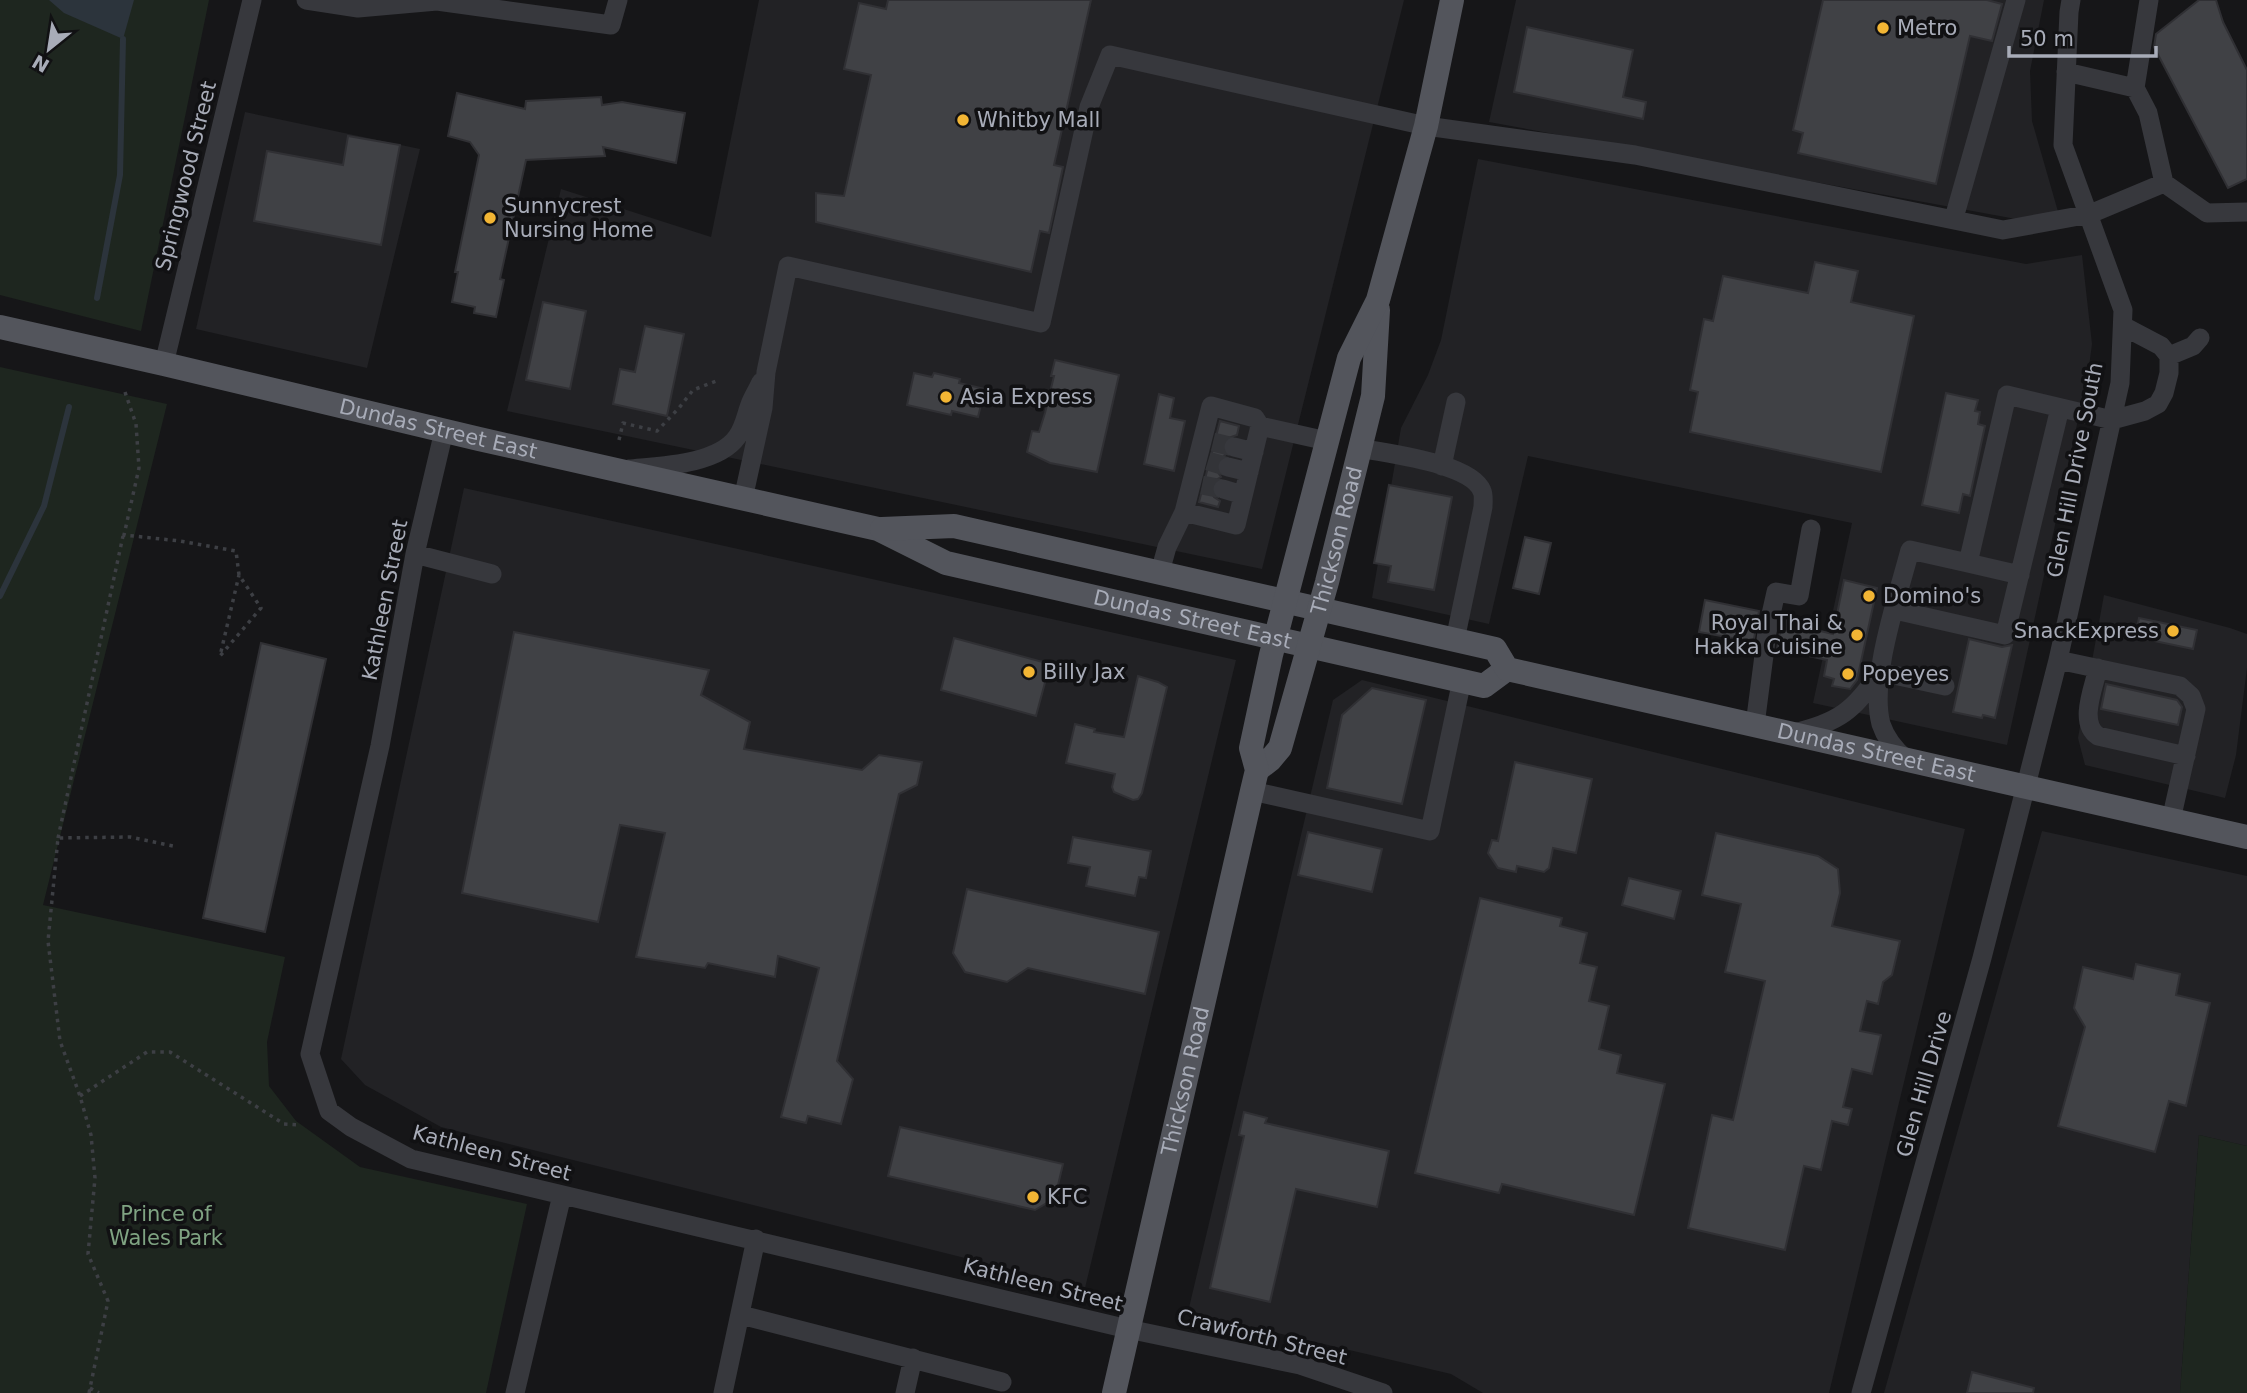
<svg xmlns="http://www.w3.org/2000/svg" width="2247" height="1393" font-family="'DejaVu Sans',sans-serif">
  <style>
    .built { fill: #222225 }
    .green { fill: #1e261f }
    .water { fill: #2c343c }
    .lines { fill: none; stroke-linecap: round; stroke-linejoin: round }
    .stream { stroke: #2c343c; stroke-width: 6 }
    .building { fill: #404145; stroke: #303034; stroke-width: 2 }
    .minor-tunnel { stroke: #333438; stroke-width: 19; stroke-dasharray: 19 10; stroke-linecap: butt }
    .path { stroke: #3d3f44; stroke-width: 3.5; stroke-dasharray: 3.5 5; stroke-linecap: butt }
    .minor { stroke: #37383d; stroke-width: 19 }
    .major { stroke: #53555c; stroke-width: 24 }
    .poi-dot { fill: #f2b534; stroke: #111113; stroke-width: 2.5 }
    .labels { text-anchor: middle; stroke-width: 7; stroke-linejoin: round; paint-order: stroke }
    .poi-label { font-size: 21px; fill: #a8acb8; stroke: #111113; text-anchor: start }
    .street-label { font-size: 21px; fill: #a8acb8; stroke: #111113 }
    .park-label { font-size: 21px; fill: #7fa382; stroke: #111113 }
  </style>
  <rect width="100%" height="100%" fill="#161618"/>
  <path class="built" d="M759,0H1404L1262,569L507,411L561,189L711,237Z
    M1516,0H2044L2030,71L2032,121L2059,215L2016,219L1489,122Z
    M245,112L420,149L367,368L196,329Z
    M1478,159L2026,264L2082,255L2092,344L2088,374L2007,745L1813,703L1852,523L1528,456L1489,624L1372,598L1401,428L1428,375L1441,340Z
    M464,488L1236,660L1085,1288L441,1127L365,1085L341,1059Z
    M2104,595L2230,628L2247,634V668L2236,755L2225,798L2085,765L2078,738Z
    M1362,680L1965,829L1829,1393H1483L1451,1374L1188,1312L1333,700Z
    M2042,831L2247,876V1146L2199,1135L2180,1393H1884Z"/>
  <path class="green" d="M0,0H209L141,331L0,295Z
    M0,367L167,404L43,905L285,957L267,1042L269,1086L296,1121L360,1167L527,1204L486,1393H0Z
    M2199,1135L2247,1146V1393H2180Z"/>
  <path class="water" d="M49,0H134L123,39L64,13Z"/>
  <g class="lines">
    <path class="stream" d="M97,298L120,175L123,39
      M0,596L44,506L69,407"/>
  </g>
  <path class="building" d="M888,0H1091L1054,165L1063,167L1049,233L1040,231L1031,272L816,222V193L844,196L871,75L844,69L859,3L886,9Z
    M1823,0H1987L2002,4L1992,41L1970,36L1936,184L1798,153L1803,133L1793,130Z
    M2199,0H2216L2223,22L2247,70V179L2228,188L2154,47L2156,34Z
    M1527,27L1633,50L1623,97L1646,102L1643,119L1514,92Z
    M457,93L525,109L526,101L601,97L602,105L622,102L685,113L676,163L603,147L605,156L526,160L500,279L504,280L496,317L474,313L475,307L452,302L458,272H455L479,155L470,142L448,136Z
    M348,136L400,145L381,245L254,221L267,151L343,165Z
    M1815,262L1858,271L1851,302L1914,316L1881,472L1690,432L1698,392L1690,390L1704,319L1713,321L1723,276L1808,293Z
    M543,302L586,311L570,389L526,380Z
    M645,326L684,334L667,416L613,404L620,369L635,372Z
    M1055,360L1119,375L1097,472L1050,463L1027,452L1032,431L1039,432L1045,413L1054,376H1051Z
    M914,373L932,377L934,373L960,379L959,383L985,389L978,417L952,411L951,415L907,405Z
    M1946,393L1978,400L1975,411L1980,412L1978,424L1985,426L1970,496L1963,494L1959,513L1922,505Z
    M1159,394L1174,398L1170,418L1185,421L1174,471L1144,464Z
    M1220,421L1239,426L1237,435L1225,439L1222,445L1225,455L1216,464L1217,471L1221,477L1214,481L1211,491L1214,497L1220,501L1218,507L1199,502Z
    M1389,485L1452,497L1434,590L1388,582L1391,566L1374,563Z
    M1525,537L1551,543L1539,594L1513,588Z
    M1844,580L1877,588L1857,680L1850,689L1832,686L1834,679L1824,676L1827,660L1777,649L1783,615L1797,618L1795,625L1833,634Z
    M1705,600L1759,611L1752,650L1736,647L1738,639L1699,632Z
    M2139,618L2197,630L2193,649L2135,637Z
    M514,632L709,670L701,695L750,722L744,749L862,770L879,755L922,762L917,785L899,794L837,1061L853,1079L841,1124L808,1116L806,1123L781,1117L819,968L778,956L775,977L708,963L705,968L636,957L665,833L620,825L598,922L462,893Z
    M954,638L1050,664L1036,716L941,690Z
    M1969,639L2002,647L2012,645L1995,718L1983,715L1982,718L1953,712Z
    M261,643L326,659L265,932L203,918Z
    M1138,676L1158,682L1167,687L1142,793L1138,799L1133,800L1114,792L1112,787L1115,774L1066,763L1075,724L1095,729L1094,732L1124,737Z
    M2106,684L2177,700L2182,707L2178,725L2101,709Z
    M1372,688L1426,700L1402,804L1327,788L1342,715Z
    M1515,762L1592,779L1576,853L1553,848L1549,868L1544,872L1517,866L1516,872L1498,868L1488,853L1492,840L1498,841Z
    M1308,832L1382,849L1372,892L1298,875Z
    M1716,833L1818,856L1838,869L1840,893L1832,926L1900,941L1892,975L1883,982L1878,1004L1867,1001L1860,1031L1881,1035L1872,1074L1852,1069L1843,1107L1852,1109L1848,1125L1832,1121L1821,1170L1804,1166L1785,1250L1688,1228L1712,1115L1733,1120L1765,981L1725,972L1741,904L1702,895Z
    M1073,837L1151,851L1146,878L1139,877L1135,896L1086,886L1090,867L1068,863Z
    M1629,878L1681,891L1674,919L1622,905Z
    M967,889L1159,932L1145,994L1028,968L1007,982L965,972L953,953Z
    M1480,898L1562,918L1560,926L1587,933L1580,963L1597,967L1589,1001L1609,1006L1599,1049L1621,1055L1617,1073L1665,1084L1634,1215L1502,1184L1499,1193L1415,1173Z
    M2136,964L2180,974L2176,995L2210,1003L2186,1106L2169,1101L2155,1152L2058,1126L2085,1027L2074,1008L2083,967L2133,979Z
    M1244,1112L1267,1118L1265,1123L1389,1151L1377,1207L1296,1189L1270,1302L1210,1288L1244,1136L1239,1135Z
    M900,1127L1063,1164L1055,1198L1035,1210L888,1176Z
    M1972,1372L2034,1388L2033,1393H1967Z"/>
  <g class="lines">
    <path class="minor-tunnel" d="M1213,442L1234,447
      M1208,461L1228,467
      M1202,485L1223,489"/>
    <path class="path" d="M125,392L136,424L139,468L124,535L180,541L236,551L239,575L261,608L220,656L239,575
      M619,440L623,423L657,431L679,408L693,390L719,380
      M58,838L123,536
      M80,1096L147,1052H170L284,1124L301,1125
      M90,1388L99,1393
      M89,1393L108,1301L88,1254L95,1178L91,1135L80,1096L60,1041L48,941L58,838L130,837L173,846"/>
    <path class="minor" d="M306,0L358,8L437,1L611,25L618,0
      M2066,72L2135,88L2148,113L2164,183L2207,213L2247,212
      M2135,88L2149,0
      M1954,218L2016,0
      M2169,356L2193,346L2200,338
      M164,364L252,0
      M1260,426L1255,418L1211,406L1184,512L1236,525L1260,426L1327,441
      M444,431L415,554L380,746L310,1054L329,1111L351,1127L411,1159L1128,1329L1300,1365L1383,1393
      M1234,447L1254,452
      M1360,448C1388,454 1471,463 1482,491C1484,495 1483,503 1483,507L1455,640
      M1442,466L1456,402
      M1228,467L1249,472
      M629,469C659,466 717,465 737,437C745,426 746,414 751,402C754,395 758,389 761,382
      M1223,489L1243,495
      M743,499L763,408L766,372L788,266L1041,323L1089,107L1110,55L1426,126L1635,155L2003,230L2090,214L2164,183
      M415,554L492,574
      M1968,563L2020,575
      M1160,572L1167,547L1184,512
      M1895,610L2005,635L2060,408
      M2058,660L2180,686L2191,696L2196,709L2171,820
      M2098,668C2094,687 2078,723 2098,736L2186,756
      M1880,672L1945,686
      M1755,725L1767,632L1776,592L1799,596L1811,529
      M1793,733C1838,723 1855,710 1880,672
      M1906,759C1894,749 1886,739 1881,724C1869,679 1898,596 1910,550L1968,563L2007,395L2112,420L2145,411L2158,404L2164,393L2169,373V356L2161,346L2123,326
      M1252,791L1430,831L1462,680
      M741,1315L1002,1382
      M515,1393L562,1195
      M723,1393L756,1239
      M905,1393L913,1358
      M1861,1393L1982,958L2058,660L2120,383L2123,310L2063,145L2069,12L2071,0"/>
    <g class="major">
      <path id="s1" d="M0,327L164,364L479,439L878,529L946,563L1484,686L1507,669"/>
      <path id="s2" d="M882,529L954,526L1495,649L1507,669L2247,837"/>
      <path id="s3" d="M1257,770L1270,760L1280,748L1327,582L1373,396L1378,310"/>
      <path id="s4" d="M1114,1393L1252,791L1257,770L1251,748L1271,655L1349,358L1378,300L1426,126L1452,0"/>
    </g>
  </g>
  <g class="poi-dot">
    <circle cx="1883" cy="28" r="7"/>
    <circle cx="963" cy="120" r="7"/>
    <circle cx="490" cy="218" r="7"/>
    <circle cx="946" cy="397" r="7"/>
    <circle cx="1869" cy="596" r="7"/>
    <circle cx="2173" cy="631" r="7"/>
    <circle cx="1857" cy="635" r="7"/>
    <circle cx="1029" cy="672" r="7"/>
    <circle cx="1848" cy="674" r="7"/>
    <circle cx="1033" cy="1197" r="7"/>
  </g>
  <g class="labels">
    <g class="poi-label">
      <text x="1897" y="35">Metro</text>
      <text x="977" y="127">Whitby Mall</text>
      <text x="504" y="213">Sunnycrest<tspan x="504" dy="24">Nursing Home</tspan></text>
      <text x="960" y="404">Asia Express</text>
      <text x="1883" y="603">Domino's</text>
      <text x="1843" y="630" text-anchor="end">Royal Thai &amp;<tspan x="1843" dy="24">Hakka Cuisine</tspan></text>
      <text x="2159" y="638" text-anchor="end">SnackExpress</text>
      <text x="1043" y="679">Billy Jax</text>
      <text x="1862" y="681">Popeyes</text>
      <text x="1047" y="1204">KFC</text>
    </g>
    <g class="street-label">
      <text transform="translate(186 176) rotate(-76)" y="7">Springwood Street</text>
      <text dy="7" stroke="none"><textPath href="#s1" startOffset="450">Dundas Street East</textPath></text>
      <text transform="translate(2075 470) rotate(-79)" y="7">Glen Hill Drive South</text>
      <text dy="7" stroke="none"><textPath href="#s3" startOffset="247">Thickson Road</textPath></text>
      <text transform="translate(385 600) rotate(-79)" y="7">Kathleen Street</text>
      <text dy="7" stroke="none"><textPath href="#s1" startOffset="1230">Dundas Street East</textPath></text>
      <text dy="7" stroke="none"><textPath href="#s2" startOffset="1029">Dundas Street East</textPath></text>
      <text dy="7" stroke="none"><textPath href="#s4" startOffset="320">Thickson Road</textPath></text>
      <text transform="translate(1924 1084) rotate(-74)" y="7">Glen Hill Drive</text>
      <text transform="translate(492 1153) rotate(15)" y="7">Kathleen Street</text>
      <text transform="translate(1043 1285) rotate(14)" y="7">Kathleen Street</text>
      <text transform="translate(1262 1337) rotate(14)" y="7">Crawforth Street</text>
    </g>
    <g class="park-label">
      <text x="166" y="1221">Prince of<tspan x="166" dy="24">Wales Park</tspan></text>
    </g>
  </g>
  <g transform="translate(49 49) rotate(210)" stroke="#111113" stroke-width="5" paint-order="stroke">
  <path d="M0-5L12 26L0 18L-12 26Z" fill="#a8acb8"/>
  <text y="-10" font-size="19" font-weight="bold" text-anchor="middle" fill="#a8acb8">N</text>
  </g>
  <path d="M2009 46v10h147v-10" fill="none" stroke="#a8acb8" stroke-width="3.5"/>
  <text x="2020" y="46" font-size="21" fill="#a8acb8" stroke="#111113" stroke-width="5" paint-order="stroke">50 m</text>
</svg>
